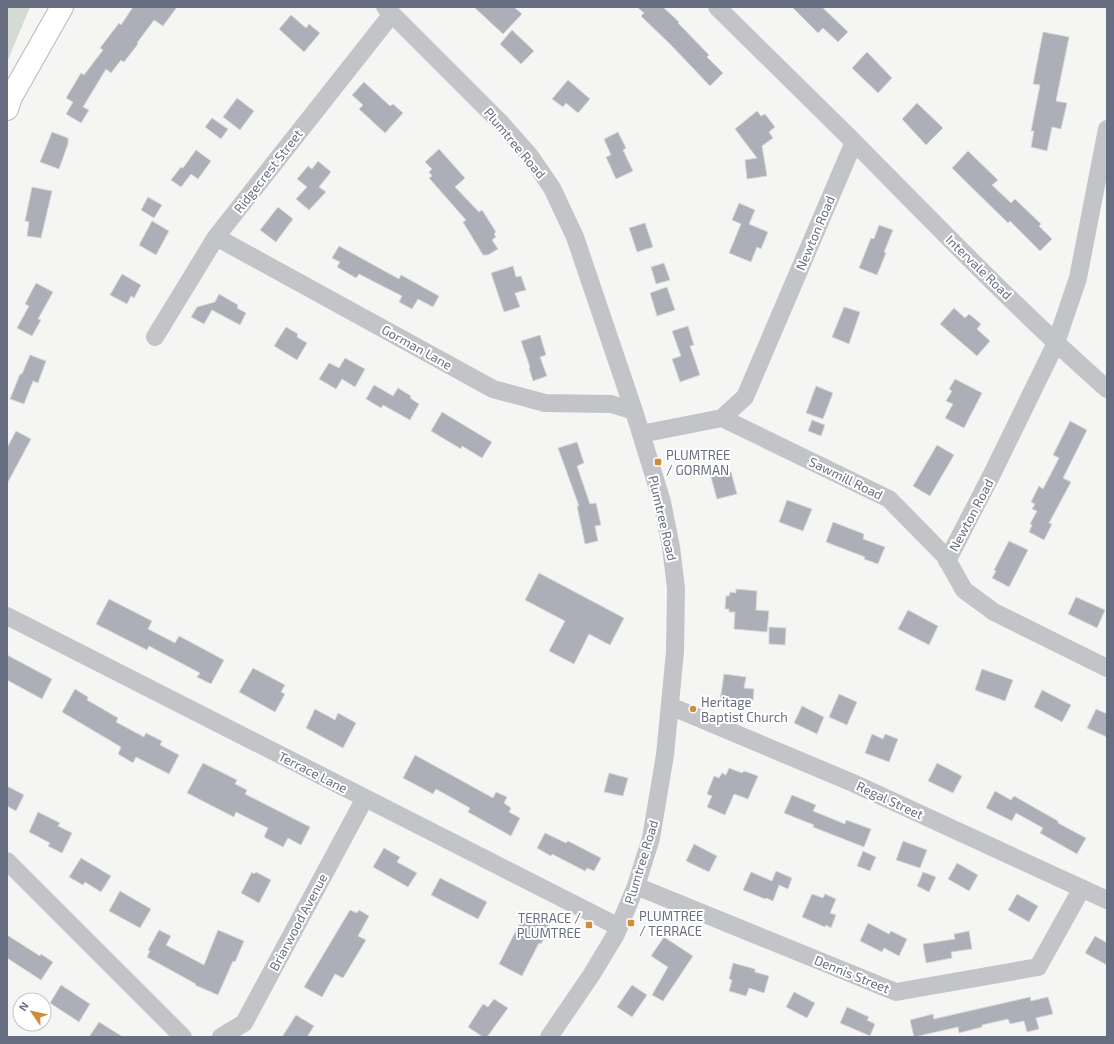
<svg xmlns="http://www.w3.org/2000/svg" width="1114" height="1044" font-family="'Exo 2',sans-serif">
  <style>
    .green { fill: #d4dbd3 }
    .building { fill: #acafb7; stroke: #d7d8d6 }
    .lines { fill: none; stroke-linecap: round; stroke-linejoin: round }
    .major-casing { stroke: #b6b7bc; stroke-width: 24 }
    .minor { stroke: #c2c4c8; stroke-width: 18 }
    .major { stroke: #fff; stroke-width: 22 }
    .poi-dot { fill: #d28c38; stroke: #fff; stroke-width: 1.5 }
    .labels { text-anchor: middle; stroke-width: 4; stroke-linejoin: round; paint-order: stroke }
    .street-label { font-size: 13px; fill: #686e81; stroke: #fff }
    .poi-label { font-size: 13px; fill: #686e81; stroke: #fff; text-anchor: start }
  </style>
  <rect width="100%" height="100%" fill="#f5f6f3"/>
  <path class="green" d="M7,7H30L7,62Z"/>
  <path class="building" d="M133,7H177L163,26L154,20L137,43L138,44L124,62L121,60L111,73L106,69L83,107L89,110L81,123L66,114L73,102L66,98L81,73L84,75L103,50L100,48L119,23L121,25Z
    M474,7H514L522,14L503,34Z
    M637,7H663L679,22L678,23L709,55L707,57L723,73L710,86L671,45L641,16L644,13Z
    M792,7H822L848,32L838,42L823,28L818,33Z
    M291,15L306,28L309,24L320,33L304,52L279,29Z
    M512,30L534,51L521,64L500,44Z
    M1043,32L1069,37L1056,101L1067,103L1061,129L1052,127L1047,151L1031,147L1034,131H1031L1040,85L1033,84Z
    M867,52L892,78L878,93L852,68Z
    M568,80L590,99L578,113L566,103L563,107L552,99Z
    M364,82L390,106L393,104L403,113L385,133L359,109L363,105L352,95Z
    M237,98L254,111L240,130L223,117Z
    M917,103L943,128L926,145L902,119Z
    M757,111L761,116L765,114L775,127L769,132L773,138L762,146L767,176L747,179L745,160L757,158L735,129Z
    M212,118L228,129L221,139L205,127Z
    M52,132L68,138V144L59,169L40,162Z
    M618,132L626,148L623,150L633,171L616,179L606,157L611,155L604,139Z
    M439,149L465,178L455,187L479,212L482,210L496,232L494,234L496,237L492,240L498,249L488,255H483L463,222L466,220L429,178L432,176L429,172L432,169L425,162Z
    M196,150L211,161L198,179L191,174L181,187L171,180L181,167L183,168Z
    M968,151L998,180L992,185L1011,203L1015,199L1041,224L1039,226L1052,239L1040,251L1010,221L1008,223L952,168Z
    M318,161L331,172L319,187L326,192L309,210L296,199L307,187L297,179L308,166L312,169Z
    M32,187L52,191L41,238L27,236L29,222L25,221Z
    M148,197L162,205L154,218L141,210Z
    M739,203L755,210L749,224L768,232L761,249L757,247L751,262L729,253L741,224L732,220Z
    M278,207L293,219L276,242L260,230Z
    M152,221L169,231L156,255L139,245Z
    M645,223L653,247L637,252L629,228Z
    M879,225L893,230L884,252L886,253L877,275L859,268L871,238L874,239Z
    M339,246L399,279L401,275L439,296L433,307L418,299L412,309L399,302L402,296L359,274L356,278L337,267L340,262L332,258Z
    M664,263L670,280L656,284L651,267Z
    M513,266L516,277L521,276L526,290L515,293L520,307L504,312L491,273Z
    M122,274L141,285L134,298L131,296L127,304L110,295Z
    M36,283L53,292L38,319L41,320L32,336L17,328L29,306L25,304Z
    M667,287L675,310L657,316L650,293Z
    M219,294L238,305L237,308L246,313L240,325L212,310L204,324L191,317L197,307L215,302Z
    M844,307L860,312L849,344L832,337Z
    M954,308L965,318L969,314L981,324L977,329L990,341L977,356L940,324Z
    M688,326L694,345L690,346L700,375L680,382L672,359L681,356L672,331Z
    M286,327L298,334L297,337L307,343L297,360L274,346Z
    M540,335L546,355L540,357L547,376L533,381L529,368L530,367L521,341Z
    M30,355L46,361L38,383L33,381L24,404L10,399L20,374H22Z
    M345,358L365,369L355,387L342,379L336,389L319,379L329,363L339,368Z
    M955,379L982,393L964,428L945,418L953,404L946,401L952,391L949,389Z
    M374,385L393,396L398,388L411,396L410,398L419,404L410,420L383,405L381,408L366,399Z
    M816,386L833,393L823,419L806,413Z
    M442,412L492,442L482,458L462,446L461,449L431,431Z
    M812,420L825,425L821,436L808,431Z
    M1070,421L1087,430L1063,478L1071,482L1049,523L1052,524L1044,540L1029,532L1032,525L1030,524L1037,511L1032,509L1035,504L1031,502L1039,486L1043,489L1059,458L1053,455Z
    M16,431L31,439L7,484V448Z
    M577,442L584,463L577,466L590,504L596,503L601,525L595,526L598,541L585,544L577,506H579L558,448Z
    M937,445L954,455L930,496L913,486Z
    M731,472L737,494L717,499L711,477Z
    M787,500L812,509L803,531L779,522Z
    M833,522L864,534L863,539L885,547L878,564L864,559L865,557L826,542Z
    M1009,541L1028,550L1009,587L992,578L996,571L994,570Z
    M539,573L624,618L610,645L589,634L574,664L549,651L565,621L525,600Z
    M736,589L757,591L756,610L769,611L767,632L734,629L735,612H729V609H725L726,596H729L730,592L736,593Z
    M1076,597L1105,610L1097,628L1068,614Z
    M109,599L152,621L148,629L175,643L179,636L224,660L211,684L197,677L200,673L149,646L147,650L96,624Z
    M908,610L938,626L929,645L898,629Z
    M769,627L786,628L785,645L769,644Z
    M7,655L52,679L42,699L7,680Z
    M253,668L285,685L281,692L285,694L275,712L239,692Z
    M982,669L1013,680L1005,701L975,690Z
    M724,674L746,677L744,688L754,689L753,701L741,699L740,703L720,701Z
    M75,689L88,697L87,700L118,718L116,722L144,737L146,733L162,741L160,745L179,755L169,774L136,757L133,763L118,754L121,747L62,712Z
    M1042,690L1071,705L1062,722L1034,707Z
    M839,694L857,702L847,725L829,717Z
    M802,706L824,717L817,734L794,723Z
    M315,709L335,720L338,713L356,723L343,748L306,728Z
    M1096,709L1107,714V737L1087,728Z
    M872,734L883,739L885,734L898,739L889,762L865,753Z
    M415,755L493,798L496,792L507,797L504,803L511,808L509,812L520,818L511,836L468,812L470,808L436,789L433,794L403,778Z
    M203,763L237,780L235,784L247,790L245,794L310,827L301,845L288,838L283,847L264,837L268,828L236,812L234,817L187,793Z
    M937,763L962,776L953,793L928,781Z
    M729,768L742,773L744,771L758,776L748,799L734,794L725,815L707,807L712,796L707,794L714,776L719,778L722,773L726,775Z
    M609,773L628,778L623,796L604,792Z
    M7,786L24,795L16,811L7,806Z
    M995,791L1011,800L1014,796L1058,821V823L1086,838L1077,854L1040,833L1043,828L1016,813L1012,821L986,808Z
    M792,795L816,805L813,811L845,824L846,820L871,829L864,847L813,827L814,825L784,813Z
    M38,812L60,823L58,826L72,833L62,853L48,846L50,843L29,832Z
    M545,833L566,843L568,841L601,858L594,871L587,868L585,871L552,854L551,856L537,848Z
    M903,841L927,850L920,868L896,860Z
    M694,844L717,856L709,872L686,861Z
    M384,848L400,857L397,862L417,873L408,887L373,867Z
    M863,851L876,857L870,871L857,866Z
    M81,858L111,876L101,892L85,882L83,885L69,877Z
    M957,863L978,875L969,891L948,879Z
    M776,871L792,878L788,889L779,885L773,901L766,898L765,899L743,890L751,872L772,881Z
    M252,872L254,874L256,872L271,880L259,903L241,893Z
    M923,872L936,877L929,892L917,886Z
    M440,878L487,902L478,919L431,895Z
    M120,891L151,909L140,928L109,911Z
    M812,894L823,898L825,894L836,899L830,913L836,915L831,928L826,925L825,927L802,917Z
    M1017,894L1038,906L1029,922L1008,910Z
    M350,910L357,913L359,910L369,916L358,936L366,940L343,978L335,974L322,997L304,987Z
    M525,913L550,926L541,944L539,943L522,976L499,964Z
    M868,923L889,934L891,931L907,939L899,956L884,948L882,952L860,941Z
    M159,930L171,936L166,945L204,965L218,930L244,941L235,962L233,961L218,995L195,985L196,984L147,957L150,951L148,950Z
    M969,931L972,949L951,952L952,958L926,963L923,944L955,939L954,934Z
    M7,935L40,956L41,954L53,962L41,980L7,958Z
    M1095,936L1107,943V965L1085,953Z
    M664,937L693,956L663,1001L652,995L668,967L651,956Z
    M733,963L755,969V972L769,976L764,993L749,988L746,996L729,991L732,980L729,979Z
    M61,985L90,1004L79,1022L50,1003Z
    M632,985L647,995L632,1017L617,1007Z
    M794,992L815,1003L807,1018L786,1007Z
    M1030,997L1031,1001L1048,997L1053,1014L1036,1018L1039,1029L1027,1032L1024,1021L1010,1024L1008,1019L982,1025V1027L959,1033L958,1027L914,1037L910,1020L933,1014L934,1019Z
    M494,999L508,1008L487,1037H483L468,1027L483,1004L488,1007Z
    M847,1007L869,1017L867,1020L875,1024L870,1036L840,1023Z
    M296,1015L314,1026L307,1037H282Z
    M99,1022L123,1037H89Z"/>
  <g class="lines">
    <defs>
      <path id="major" d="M7,109L11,97L62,7"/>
    </defs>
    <use href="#major" class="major-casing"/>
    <path class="minor" d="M385,7L499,121L530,156L552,188L575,237L634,411L662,502L671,547L676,588L675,652L665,755L651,838L636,886L616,934L592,974L549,1037
      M854,142C937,226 1019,311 1107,389
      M216,237L493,389L545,403L611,404L634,411
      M155,337L216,237L392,14
      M722,418L889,499L945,556L964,590L994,612L1107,668
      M641,434L722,418L745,397L854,142L717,7
      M947,561L992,474L1056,343L1078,278L1107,129
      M7,616L619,927
      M670,706L853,783L1107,900
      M7,861L183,1037
      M636,886L896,992L1038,967L1082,888
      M221,1037L244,1023L365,798"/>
    <use href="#major" class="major"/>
  </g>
  <g class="poi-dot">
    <rect x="654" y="458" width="8" height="8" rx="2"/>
    <circle cx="693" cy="709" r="4"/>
    <rect x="627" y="919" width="8" height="8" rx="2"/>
    <rect x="585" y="921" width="8" height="8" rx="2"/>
  </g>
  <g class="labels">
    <g class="street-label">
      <text transform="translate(515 143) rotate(50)" y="5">Plumtree Road</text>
      <text transform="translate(268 171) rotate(-52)" y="5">Ridgecrest Street</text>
      <text transform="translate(815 233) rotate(-67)" y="5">Newton Road</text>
      <text transform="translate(979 267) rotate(44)" y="5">Intervale Road</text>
      <text transform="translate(417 347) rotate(29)" y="5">Gorman Lane</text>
      <text transform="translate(846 478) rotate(26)" y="5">Sawmill Road</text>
      <text transform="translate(971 515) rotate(-62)" y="5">Newton Road</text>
      <text transform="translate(663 518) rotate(77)" y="5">Plumtree Road</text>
      <text transform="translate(313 772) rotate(27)" y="5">Terrace Lane</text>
      <text transform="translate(890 800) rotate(25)" y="5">Regal Street</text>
      <text transform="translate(641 862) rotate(-73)" y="5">Plumtree Road</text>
      <text transform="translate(298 922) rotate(-62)" y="5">Briarwood Avenue</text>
      <text transform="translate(852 974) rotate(22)" y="5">Dennis Street</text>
    </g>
    <g class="poi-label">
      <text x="666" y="460">PLUMTREE<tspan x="666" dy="15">/ GORMAN</tspan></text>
      <text x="701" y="707">Heritage<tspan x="701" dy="15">Baptist Church</tspan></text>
      <text x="639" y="921">PLUMTREE<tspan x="639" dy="15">/ TERRACE</tspan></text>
      <text x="581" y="923" text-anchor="end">TERRACE /<tspan x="581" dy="15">PLUMTREE</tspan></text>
    </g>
  </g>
  <rect width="1114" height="1044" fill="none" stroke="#686e81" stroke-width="16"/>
  <g transform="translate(32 1012) rotate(304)"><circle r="19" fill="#ffffff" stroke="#c3c5cd"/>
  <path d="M0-3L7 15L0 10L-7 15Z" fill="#d28c38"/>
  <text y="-6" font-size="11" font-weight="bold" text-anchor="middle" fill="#686e81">N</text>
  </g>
</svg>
